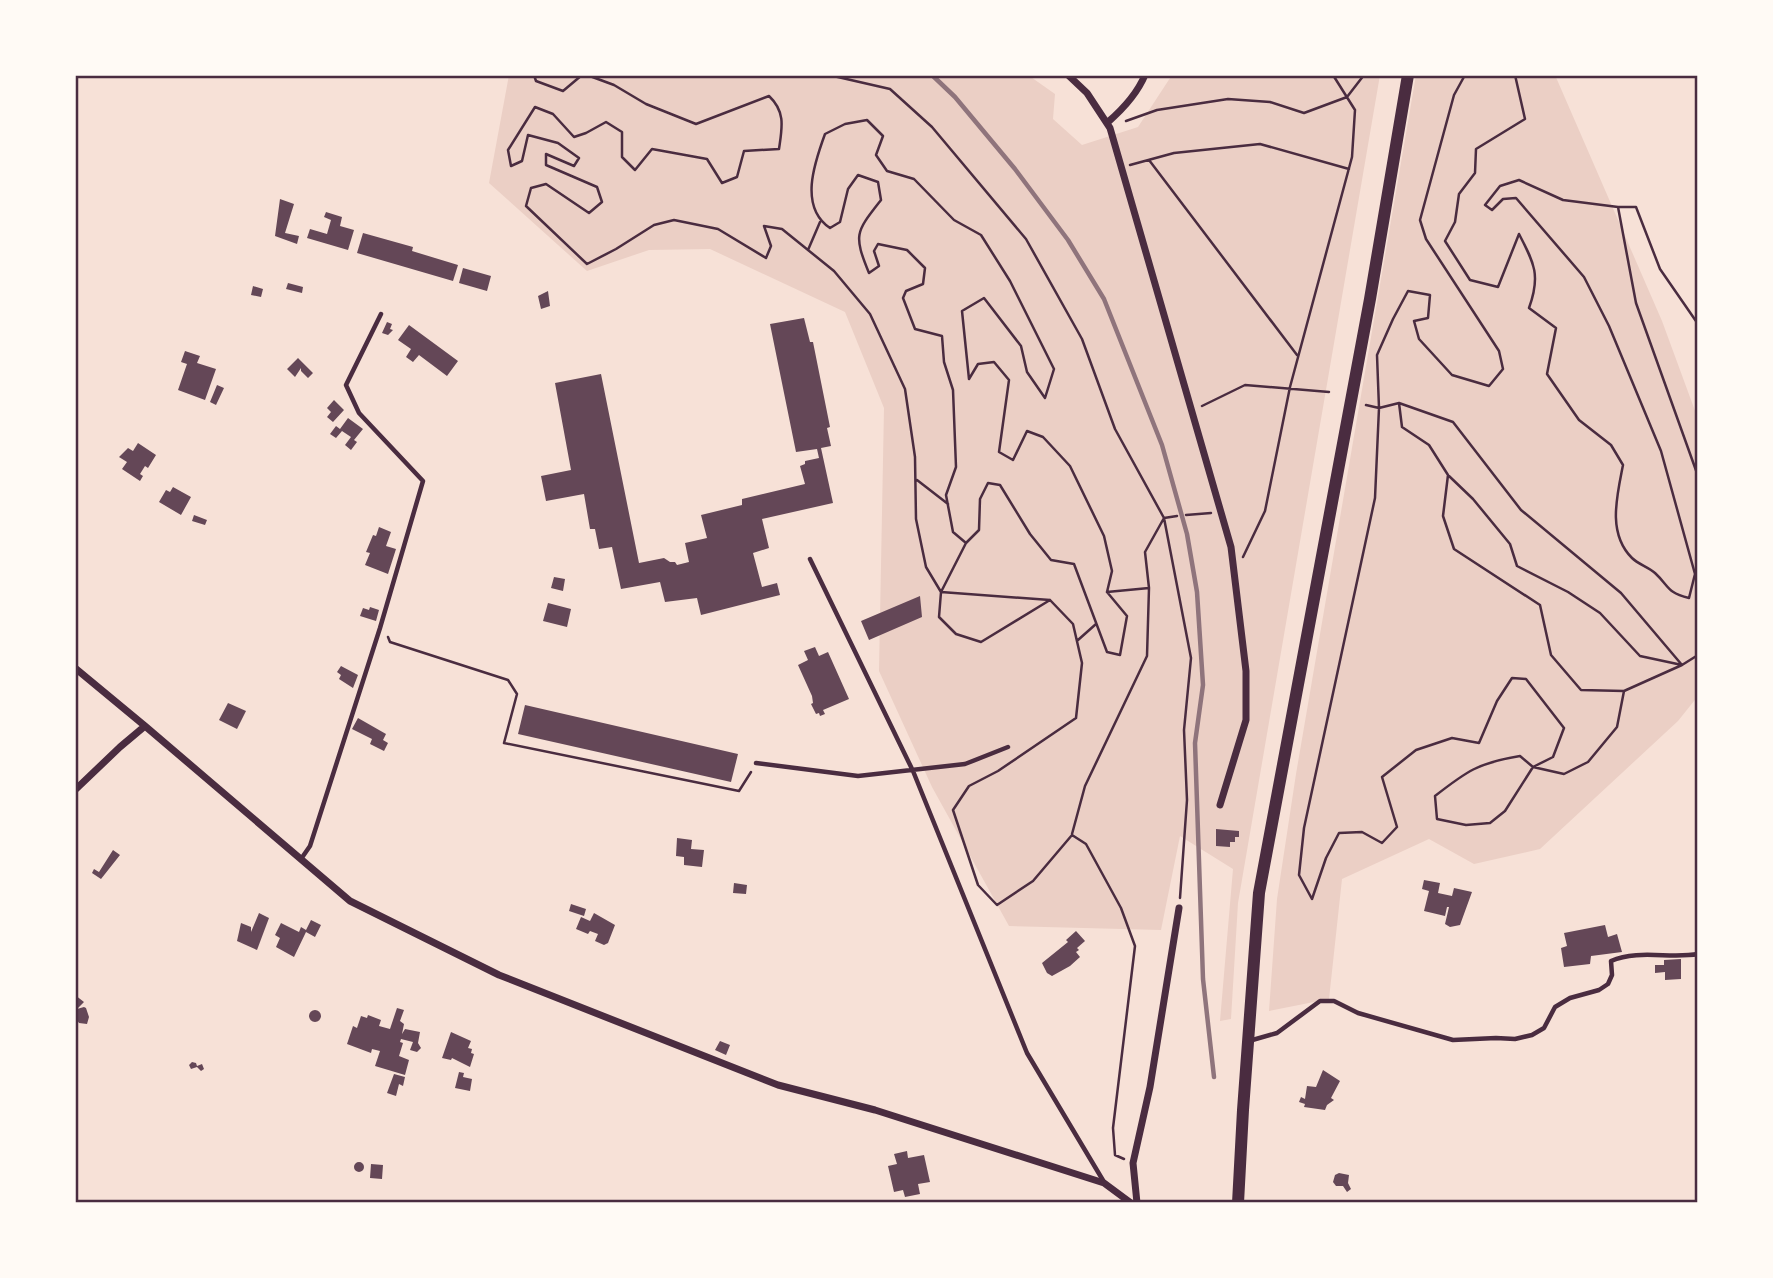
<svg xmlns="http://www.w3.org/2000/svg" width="1773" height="1278" font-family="'Fira Sans',sans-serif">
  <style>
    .green { fill: #ebcfc5 }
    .building { fill: #644757 }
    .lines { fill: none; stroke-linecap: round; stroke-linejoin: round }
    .path { stroke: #4a2c40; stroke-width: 2.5 }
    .service { stroke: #4a2c40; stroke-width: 4.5 }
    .minor { stroke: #4a2c40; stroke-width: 7 }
    .secondary { stroke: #4a2c40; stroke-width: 12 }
    .rail { stroke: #8f747c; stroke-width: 4.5 }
    .neatline { fill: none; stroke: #4a2c40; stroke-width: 2.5 }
  </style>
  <rect width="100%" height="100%" fill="#f7e1d7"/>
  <path class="green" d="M509,75H1028L1055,94L1053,119L1082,145L1138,127L1172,75H1380L1238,903L1231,1019L1220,1021L1233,869L1180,836L1161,930L1009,926L932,787L879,671L884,408L845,312L710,249L649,250L587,271L489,183Z
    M1416,75H1555L1662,321L1698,419V696L1678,721L1540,849L1474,864L1429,839L1342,879L1329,999L1269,1011L1277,899L1296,774Z"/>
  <path class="building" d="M280,199L294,204L285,233L299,236L297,244L275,236Z
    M326,212L342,217L340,226L354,230L348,250L307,238L310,229L327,234L331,220L324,217Z
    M363,233L413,247L412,251L458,265L453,281L357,253Z
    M463,268L491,276L487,291L459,283Z
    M288,283L303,287L302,293L286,289Z
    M253,286L263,289L261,297L251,295Z
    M548,291L550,306L541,309L538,296Z
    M804,318L810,342H813L830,427L827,428L831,446L821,448L833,503L762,519L769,548L753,553L762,587L777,583L780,595L701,615L697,598L665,602L660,582L621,589L612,547L599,549L595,529H590L584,494L546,501L541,476L571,470L555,383L601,374L639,563L664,558L670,562H675L677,565L689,562L685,543L707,538L701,515L742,505V499L805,484L800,466L805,464V461L819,458L817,449L796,452L770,324Z
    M387,322L392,324L390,329L393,330L388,335L382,333Z
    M409,325L458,361L447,376L419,355L413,362L406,357L411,349L398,340Z
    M185,351L200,356L197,363L216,369L205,400L178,390L187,364L181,362Z
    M298,358L313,373L308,378L301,371V368L295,377L287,369Z
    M217,385L224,388L216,405L210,402Z
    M334,400L344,410L333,422L327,417L331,412L327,408Z
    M348,418L363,429L354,440L357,442L351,450L345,445L351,437L342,431L336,438L330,434L336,426L340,429Z
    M138,443L156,455L148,468L145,466L140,474L143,476L140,481L122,469L127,462L119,457L128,448L133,451Z
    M173,487L191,497L181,515L159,502L166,490L170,492Z
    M194,515L207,520L205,525L192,521Z
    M379,527L391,532L386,546L396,549L388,574L365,565L370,553L366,552L373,535L376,536Z
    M554,577L565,579L563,591L551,588Z
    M920,596L922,617L869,640L861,621Z
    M548,603L571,609L567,627L543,621Z
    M370,607L379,610L376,621L360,616L363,608L369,610Z
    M815,647L819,656L828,652L849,699L823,710L825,714L820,716L819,713L816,714L811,704L813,703L812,696L798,665L808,660L804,651Z
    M341,666L358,675L353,688L339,679L341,675L337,672Z
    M228,703L246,711L237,729L219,720Z
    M525,705L738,754L731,782L518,734Z
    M358,718L386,734L383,740L388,743L384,751L370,744L372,739L352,729Z
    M1216,829L1239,831V837H1235V842H1230V847L1216,846Z
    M677,838L692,840L691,849L704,850L702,867L684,865V857L676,856Z
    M113,850L120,855L101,879L92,873L94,869L99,872Z
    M1424,880L1440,883L1438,893L1452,896L1454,888L1472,892L1460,925L1450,927L1445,924L1449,907H1447L1445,916L1424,911L1429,891L1422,889Z
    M734,883L747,885L746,894L733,893Z
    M571,904L586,909L584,916L569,911Z
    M259,913L269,918L257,950L237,941L241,923L251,927V932Z
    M594,913L615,925L608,943L604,945L595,941L598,934L590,931L588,934L576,929L581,917L590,921Z
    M311,920L321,925L315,937L306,932L294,957L276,947L280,938L275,935L281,923L299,932L301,927L306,930Z
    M1605,925L1608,937L1617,934L1622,952L1591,956L1590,964L1564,967L1561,948L1567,946L1564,933Z
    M1076,931L1085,941L1077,948L1079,950L1076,952L1080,957L1070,966L1052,976L1047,973L1042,963L1068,942L1066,940Z
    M1681,959V979L1665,980V972L1655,973V965H1664V960Z
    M75,995L84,1002L77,1009L84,1007L86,1008L89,1017L87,1024L79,1023L75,1017Z
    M397,1008L404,1010L400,1021L404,1024L402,1034L405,1029L420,1032L418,1043L421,1048L417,1052L410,1050L413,1042L401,1039L400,1042L403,1043L399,1056L409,1060L405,1075L375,1066L380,1051L372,1049L371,1053L347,1044L353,1026L357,1028L361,1016L367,1018L368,1015L381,1020L379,1026L390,1029Z
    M309 1016a6 6 0 1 1 12 0a6 6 0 1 1-12 0Z
    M451,1032L471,1041L468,1048L472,1049L471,1053L474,1054L470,1067L452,1058L451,1060L442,1058Z
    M720,1041L730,1045L726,1055L715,1050Z
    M192,1062L196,1063L197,1066L202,1064L204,1069L201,1071L197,1067L191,1069L189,1065Z
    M1323,1070L1340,1081L1331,1098L1334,1100L1327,1105L1325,1110L1304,1107L1305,1104L1299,1102L1301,1097L1305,1099L1307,1086L1316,1087Z
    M459,1072L464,1073L463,1077L472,1079L470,1091L455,1088Z
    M394,1074L405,1077L403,1086L399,1084L396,1096L387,1093Z
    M907,1151L908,1158L924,1155L930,1182L918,1184L920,1194L905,1197L903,1190L894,1192L888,1166L897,1164L894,1154Z
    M354 1167a5 5 0 1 1 10 0a5 5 0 1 1-10 0Z
    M371,1164L383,1165L382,1179L370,1178Z
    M1339,1173L1349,1175L1348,1183L1351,1189L1347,1192L1343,1186H1336L1333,1182L1335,1175Z"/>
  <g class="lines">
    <path class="path" d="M534,75L536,81L563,91L582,75
      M587,75L614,85L646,104L696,124L769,96C786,112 782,128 779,149L744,151L737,177L722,183L707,159L652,149L635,170L622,157V132L606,122L586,133L574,137L553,114L535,107L508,150L511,166L522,161L528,135L558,143L579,158L574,166L546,154V165L597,187L602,202L589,213L546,184L531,188L526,206L587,264L616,249L654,225L674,220L718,229L766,258L771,246L764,226L782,229L834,271L870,314L905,389L915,457L916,519L926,567L941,592L1050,600L1073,624L1082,663L1076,718L998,771L969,786L953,810L978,885L997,905L1033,881L1072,835L1086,844L1121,908L1135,946L1113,1128L1115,1155L1124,1159
      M829,75L890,89L932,127L1026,239L1082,339L1115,429L1164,518L1191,658L1184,730L1187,800L1180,898
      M1465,75L1454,95L1420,220L1426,239L1499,351L1503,369L1489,386L1452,375L1419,339L1414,321L1428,318L1430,295L1408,291L1393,319L1377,355L1379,408L1375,498L1304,828L1299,875L1312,899L1326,858L1339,833L1362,832L1382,843L1397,827L1382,777L1416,750L1452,738L1479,743L1497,701L1512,678L1526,679L1564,728L1553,757L1533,767L1505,811L1490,823L1466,825L1437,819L1435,796C1467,771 1478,763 1520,756L1533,767L1564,774L1588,762L1617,727L1624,691
      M1515,75L1525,119L1476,149L1475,173L1459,194L1455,222L1445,241L1470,280L1498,287L1519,234C1534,263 1541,275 1529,308L1556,328L1547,374L1579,420L1611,445L1623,465C1617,496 1607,533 1632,558C1638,564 1648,567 1655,573C1670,587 1666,592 1689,598L1695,574L1661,451L1609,326L1584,277L1516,198L1503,199L1492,210L1485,205L1500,186L1519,180L1563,200L1618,207H1636L1660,269L1698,324
      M1126,121L1157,110L1228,99L1270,102L1304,113L1347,97L1364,75
      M1149,160L1297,355
      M1130,165L1174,153L1260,144L1349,169
      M1618,207L1636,303L1698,476
      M808,250L820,222
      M1399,403L1402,427L1429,445L1448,475L1443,516L1454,549L1540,605L1551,655L1581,690L1624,691L1682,665
      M1366,405L1379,408L1399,403L1453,422L1521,510L1621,593L1682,665L1698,655
      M1202,406L1245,385L1329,392
      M1449,476L1473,499L1510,544L1517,566L1568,592L1600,613L1640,656L1682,665
      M917,480L948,504
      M1186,515L1211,513
      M966,543L941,592L939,617L956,634L981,642L1050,600
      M1243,557L1265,511L1290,387L1352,157L1355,110L1333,75
      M1107,592L1112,571L1104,536L1070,466L1043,437L1027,431L1013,460L999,452L1009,380L994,362L978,364L969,379L962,311L984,298L1021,346L1027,372L1045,398L1054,369L1010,281L981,235L954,220L914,179L887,171L876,155L883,136L867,120L845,124L825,134C814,164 799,207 830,228L840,222L848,189L858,175L878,182L881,200C856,232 853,234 869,273L879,266L874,251L878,244L907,250L925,268L923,284L906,291L903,298L915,329L942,336L944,362L953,390L956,467L946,495L953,532L966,543L979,530L980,499L988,483L1000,485L1030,534L1051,560L1074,564L1107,652L1120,655L1127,616L1107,592L1149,588
      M388,637L390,642L508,680L517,694L504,743L739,791L751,772
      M1078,640L1096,624
      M1072,834L1085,786L1147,656L1149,588L1145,552L1164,518L1177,516"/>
    <path class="service" d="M810,559L913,771L1027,1053L1104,1182
      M756,763L858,776L965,764L1008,747
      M301,859L310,846L380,628L423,481L359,413L346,385L381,314
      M1249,1041L1277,1033L1320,1001H1334L1358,1013L1453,1040L1496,1038L1515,1039L1532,1035L1544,1028L1555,1007L1570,998L1599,990L1608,984L1612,975L1611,961C1638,949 1670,959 1698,954"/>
    <path class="minor" d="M1068,75L1087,93L1110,128L1231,547L1246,671V720L1220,805
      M1108,122C1123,109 1137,94 1145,75
      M75,668L145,726
      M75,790L120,747L145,726L350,901L499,975L778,1085L875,1110L1104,1183L1131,1203
      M1137,1203L1133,1163L1150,1087L1179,908"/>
    <path class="secondary" d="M1238,1203L1243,1110L1259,893L1370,299L1408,75"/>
    <path class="rail" d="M932,75L955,97L1015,169L1068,240L1104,299L1162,445L1187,534L1197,592L1203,685L1195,743L1203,979L1214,1077"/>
  </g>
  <rect width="1773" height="1278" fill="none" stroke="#fffaf5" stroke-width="154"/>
  <rect x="77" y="77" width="1619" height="1124" class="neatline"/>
</svg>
